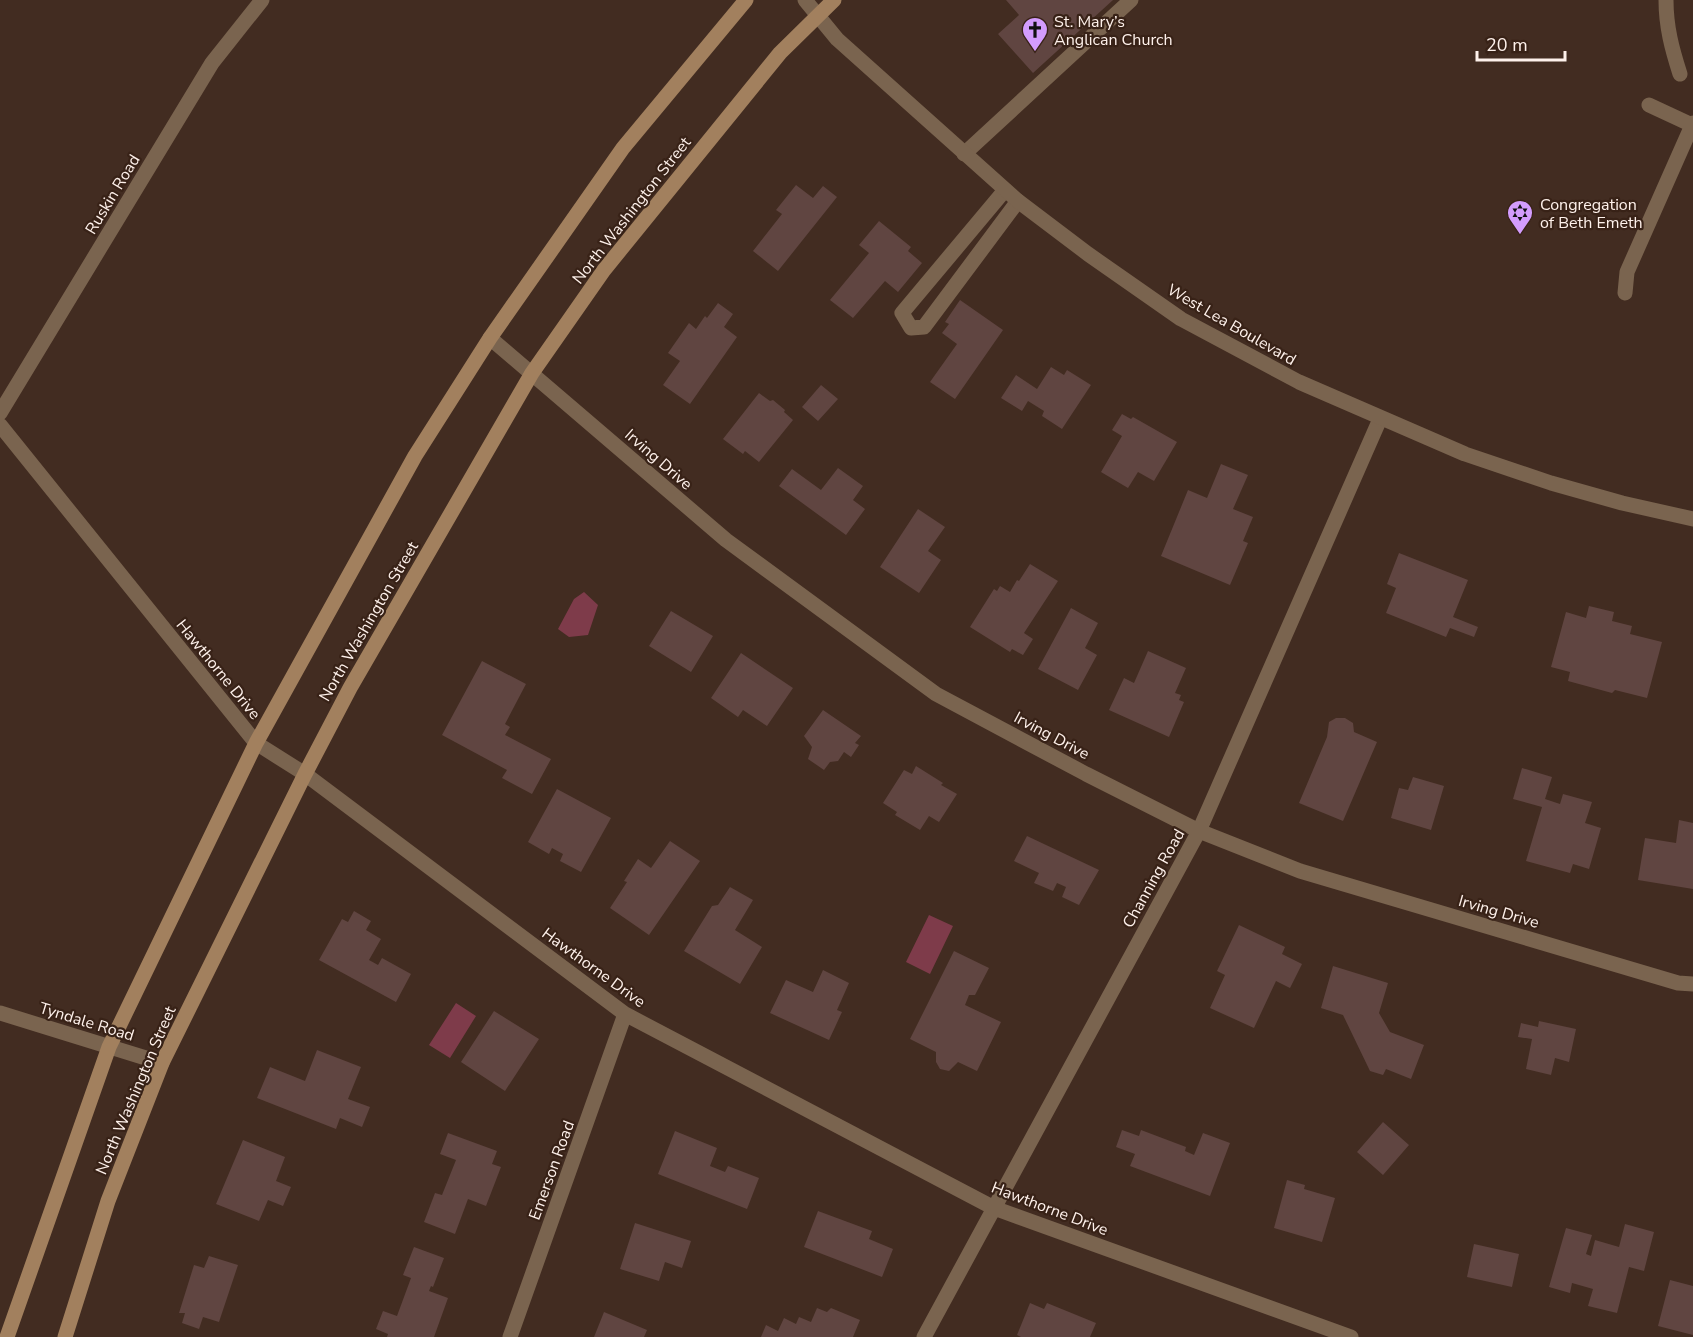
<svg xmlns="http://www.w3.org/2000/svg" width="1693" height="1337" font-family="'Nunito Sans',sans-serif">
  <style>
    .water { fill: #7e3b4a }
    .building { fill: #604541 }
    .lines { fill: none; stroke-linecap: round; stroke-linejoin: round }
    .service { stroke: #7a644f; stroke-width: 15 }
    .minor { stroke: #7a644f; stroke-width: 15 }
    .tertiary { stroke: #7a644f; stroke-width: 15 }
    .secondary { stroke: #a2805e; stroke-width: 15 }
    .labels { text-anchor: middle; stroke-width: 4.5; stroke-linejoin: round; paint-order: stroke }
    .poi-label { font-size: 16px; fill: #fef1eb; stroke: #382217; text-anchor: start }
    .street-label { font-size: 16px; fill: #fef1eb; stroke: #382217 }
  </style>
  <rect width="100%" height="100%" fill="#422c21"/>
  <path class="water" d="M584,592L598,605L588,635L569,637L558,629L574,599Z
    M929,915L953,926L930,974L906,962Z
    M456,1003L476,1016L450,1058L429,1045Z"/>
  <path class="building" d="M1006,0H1113L1033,73L998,34L1019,15Z
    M796,185L813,198L823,186L837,197L778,271L753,251L782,214L776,210Z
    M879,221L911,247L908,251L922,263L898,292L885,281L853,318L830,300L869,253L859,245Z
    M960,300L1003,330L955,399L930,382L957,344L942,333L949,324L945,322Z
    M718,303L733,314L724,327L737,337L690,404L663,385L680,361L668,353L689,323L696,329L705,316L707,318Z
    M1051,367L1064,375L1067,370L1091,385L1062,429L1042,416L1044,411L1028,401L1022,411L1001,398L1016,375L1037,389Z
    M821,385L838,399L818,421L802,407Z
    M759,393L770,401L773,400L785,410L784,412L793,420L759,462L745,451L743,454L723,439Z
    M1122,414L1131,419L1133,417L1177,442L1154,481L1138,472L1128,488L1101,472L1122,436L1112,430Z
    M1221,464L1248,475L1233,509L1253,517L1243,541L1248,543L1230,585L1161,556L1188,490L1207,498Z
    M838,468L863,486L853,500L865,509L846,535L779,486L792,469L821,490Z
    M918,509L945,527L928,551L941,560L919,593L880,567Z
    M1399,553L1468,580L1453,617L1478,627L1474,637L1450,628L1446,637L1386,613L1396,588L1387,584Z
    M1030,564L1058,581L1024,633L1033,639L1023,655L1012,649L1010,652L970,627L994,589L997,591L1000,586L1010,592L1017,580L1019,581Z
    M1589,606L1614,612L1612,621L1632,626L1630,634L1662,642L1647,698L1615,690L1612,693L1568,681L1570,672L1551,667L1566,612L1586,618Z
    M1071,608L1098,623L1085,648L1097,655L1078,690L1038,669Z
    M671,611L713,636L691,672L649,646Z
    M1148,651L1186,668L1175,693L1181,695L1179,700L1184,702L1169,737L1109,710L1124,678L1134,683Z
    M741,653L793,688L767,726L743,710L738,717L711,698Z
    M482,661L526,684L505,724L510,727L505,735L551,759L532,794L502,778L507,770L442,735Z
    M823,710L861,736L855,743L859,745L851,757L844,752L838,761L830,762L824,770L808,759L812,747L804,736Z
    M1336,718H1345L1353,723L1354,732L1377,742L1343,821L1299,803L1327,737L1329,722Z
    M916,766L943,783L941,785L957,794L939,822L929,816L920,830L895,815L897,812L883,803L904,770L912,774Z
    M1522,768L1552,777L1545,799L1560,804L1563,794L1592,802L1585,823L1601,828L1589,869L1573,864L1570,873L1526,861L1542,807L1513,799Z
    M1413,777L1444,786L1431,830L1391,818L1399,788L1408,790Z
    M557,789L611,818L581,872L560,861L563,854L552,848L549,854L528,842Z
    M1679,820L1693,823V889L1638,880L1645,838L1676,843Z
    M1027,836L1099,870L1079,905L1062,897L1066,887L1057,883L1053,891L1034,883L1039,873L1014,861Z
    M670,841L700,861L649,935L610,908L627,882L624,881L638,859L651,868Z
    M730,887L753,900L735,930L762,947L740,984L684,951L712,906L718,905Z
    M354,911L371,921L366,930L381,939L369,960L378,965L382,958L411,974L396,1002L319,960L342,919L348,922Z
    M1239,925L1285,947L1282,954L1302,964L1290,988L1276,981L1254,1028L1210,1008L1225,975L1217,971Z
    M954,951L989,968L975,995H969L965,1005L1001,1022L977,1071L958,1062L949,1071L940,1069L936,1062V1052L910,1039Z
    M1333,966L1388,983L1379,1013L1390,1032L1424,1045L1411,1079L1386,1069L1383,1075L1370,1071L1343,1015L1321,1008Z
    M823,970L849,983L837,1010L842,1012L829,1040L770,1013L786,980L813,992Z
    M494,1011L539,1039L505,1091L461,1062Z
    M1539,1021L1576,1029L1569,1062L1555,1058L1551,1075L1526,1069L1532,1039L1518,1037L1521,1023L1538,1027Z
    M317,1050L361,1067L348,1099L370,1107L362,1127L340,1118L336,1129L257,1098L270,1067L305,1081Z
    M1383,1122L1409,1145L1383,1175L1357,1152Z
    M1122,1130L1139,1136L1141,1130L1186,1147L1185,1151L1194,1155L1203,1133L1230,1143L1210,1196L1130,1166L1135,1154L1116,1147Z
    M675,1131L717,1148L710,1166L725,1172L728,1166L759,1178L747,1209L658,1174Z
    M448,1133L497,1151L492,1164L501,1167L486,1206L468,1199L455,1234L424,1222L435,1193L442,1195L456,1160L440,1154Z
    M243,1140L285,1157L276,1181L291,1187L283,1206L268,1200L259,1221L216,1204Z
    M1287,1180L1305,1185L1304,1189L1335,1198L1322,1242L1274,1228Z
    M818,1211L872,1231L869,1239L893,1249L882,1277L804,1247Z
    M635,1223L691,1241L682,1268L665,1262L659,1281L620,1269Z
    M1625,1224L1654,1232L1644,1271L1629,1267L1617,1313L1588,1306L1593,1289L1572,1283L1570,1293L1549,1287L1566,1228L1592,1235L1586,1254L1591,1256L1595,1240L1619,1247Z
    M1474,1244L1519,1254L1512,1287L1467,1277Z
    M414,1247L444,1258L433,1287L431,1286L429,1291L448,1298L434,1337H387L388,1334L376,1329L383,1311L397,1316L411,1278L403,1275Z
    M209,1256L238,1265L219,1322L203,1317L199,1329L182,1323L185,1313H179L194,1265L204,1268Z
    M1670,1280L1693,1286V1335L1658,1326Z
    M1030,1303L1044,1309L1047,1303L1096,1323L1090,1337H1021L1017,1335Z
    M817,1308L827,1312L831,1308L860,1320L853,1337H761L766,1325L778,1331L784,1318L796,1324L799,1317L811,1322Z
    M604,1312L647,1330L644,1337H594Z"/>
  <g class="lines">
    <path class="service" d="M1666,0C1666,27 1672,49 1680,74
      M1649,105L1692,125
      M964,154L1131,0
      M1005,190L902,313L911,328L924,327L1018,201
      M1625,293L1627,272L1693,123"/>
    <path class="minor" d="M490,338L726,540L936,694L1086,774L1199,831L1300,871L1678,983L1693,984
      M0,413L212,63L262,0
      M0,425L256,743L305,774L625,1014L994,1208L1351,1337
      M0,1013L162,1063
      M510,1337L625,1014
      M924,1337L1199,831L1380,419"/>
    <path class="tertiary" d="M805,0L837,39L1018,201L1088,254L1181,319L1299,382L1465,454L1551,483L1622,503L1693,519"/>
    <path class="secondary" d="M7,1337L109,1047L256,743L415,456L490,338L623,148L746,0
      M65,1337L108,1201L162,1063L305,774L350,688L532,373L604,270L780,53L834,0"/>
  </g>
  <defs>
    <symbol id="church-pin" viewBox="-11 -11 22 30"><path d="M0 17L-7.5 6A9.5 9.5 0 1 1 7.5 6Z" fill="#d39cfd" stroke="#382217"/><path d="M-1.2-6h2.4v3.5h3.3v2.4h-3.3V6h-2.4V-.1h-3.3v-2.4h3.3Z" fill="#111"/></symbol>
    <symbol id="synagogue-pin" viewBox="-11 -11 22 30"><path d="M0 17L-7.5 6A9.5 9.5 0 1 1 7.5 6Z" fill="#d39cfd" stroke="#382217"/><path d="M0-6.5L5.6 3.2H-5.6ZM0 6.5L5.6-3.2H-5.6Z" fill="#111"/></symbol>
  </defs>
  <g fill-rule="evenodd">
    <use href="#church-pin" x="1020" y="15" width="30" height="40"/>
    <use href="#synagogue-pin" x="1505" y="198" width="30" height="40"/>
  </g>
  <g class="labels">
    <g class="poi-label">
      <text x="1054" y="27">St. Mary’s<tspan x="1054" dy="18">Anglican Church</tspan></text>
      <text x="1540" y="210">Congregation<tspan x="1540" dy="18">of Beth Emeth</tspan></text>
    </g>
    <g class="street-label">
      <text transform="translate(112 194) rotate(-59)" y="6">Ruskin Road</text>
      <text transform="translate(631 210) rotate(-52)" y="6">North Washington Street</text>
      <text transform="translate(1232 324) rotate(30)" y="6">West Lea Boulevard</text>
      <text transform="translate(659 459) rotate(41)" y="6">Irving Drive</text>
      <text transform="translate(368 621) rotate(-60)" y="6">North Washington Street</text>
      <text transform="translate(219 669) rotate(51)" y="6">Hawthorne Drive</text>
      <text transform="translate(1052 735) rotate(28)" y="6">Irving Drive</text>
      <text transform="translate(1153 878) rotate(-61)" y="6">Channing Road</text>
      <text transform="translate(1499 911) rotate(16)" y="6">Irving Drive</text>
      <text transform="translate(594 967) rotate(36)" y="6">Hawthorne Drive</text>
      <text transform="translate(87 1021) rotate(17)" y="6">Tyndale Road</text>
      <text transform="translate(135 1090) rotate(-67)" y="6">North Washington Street</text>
      <text transform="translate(551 1170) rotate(-70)" y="6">Emerson Road</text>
      <text transform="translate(1050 1208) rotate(21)" y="6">Hawthorne Drive</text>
    </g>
  </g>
  <path d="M1477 51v9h88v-9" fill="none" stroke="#fef1eb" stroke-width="3"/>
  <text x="1486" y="51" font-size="18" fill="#fef1eb" stroke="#382217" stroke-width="4.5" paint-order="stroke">20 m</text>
</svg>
